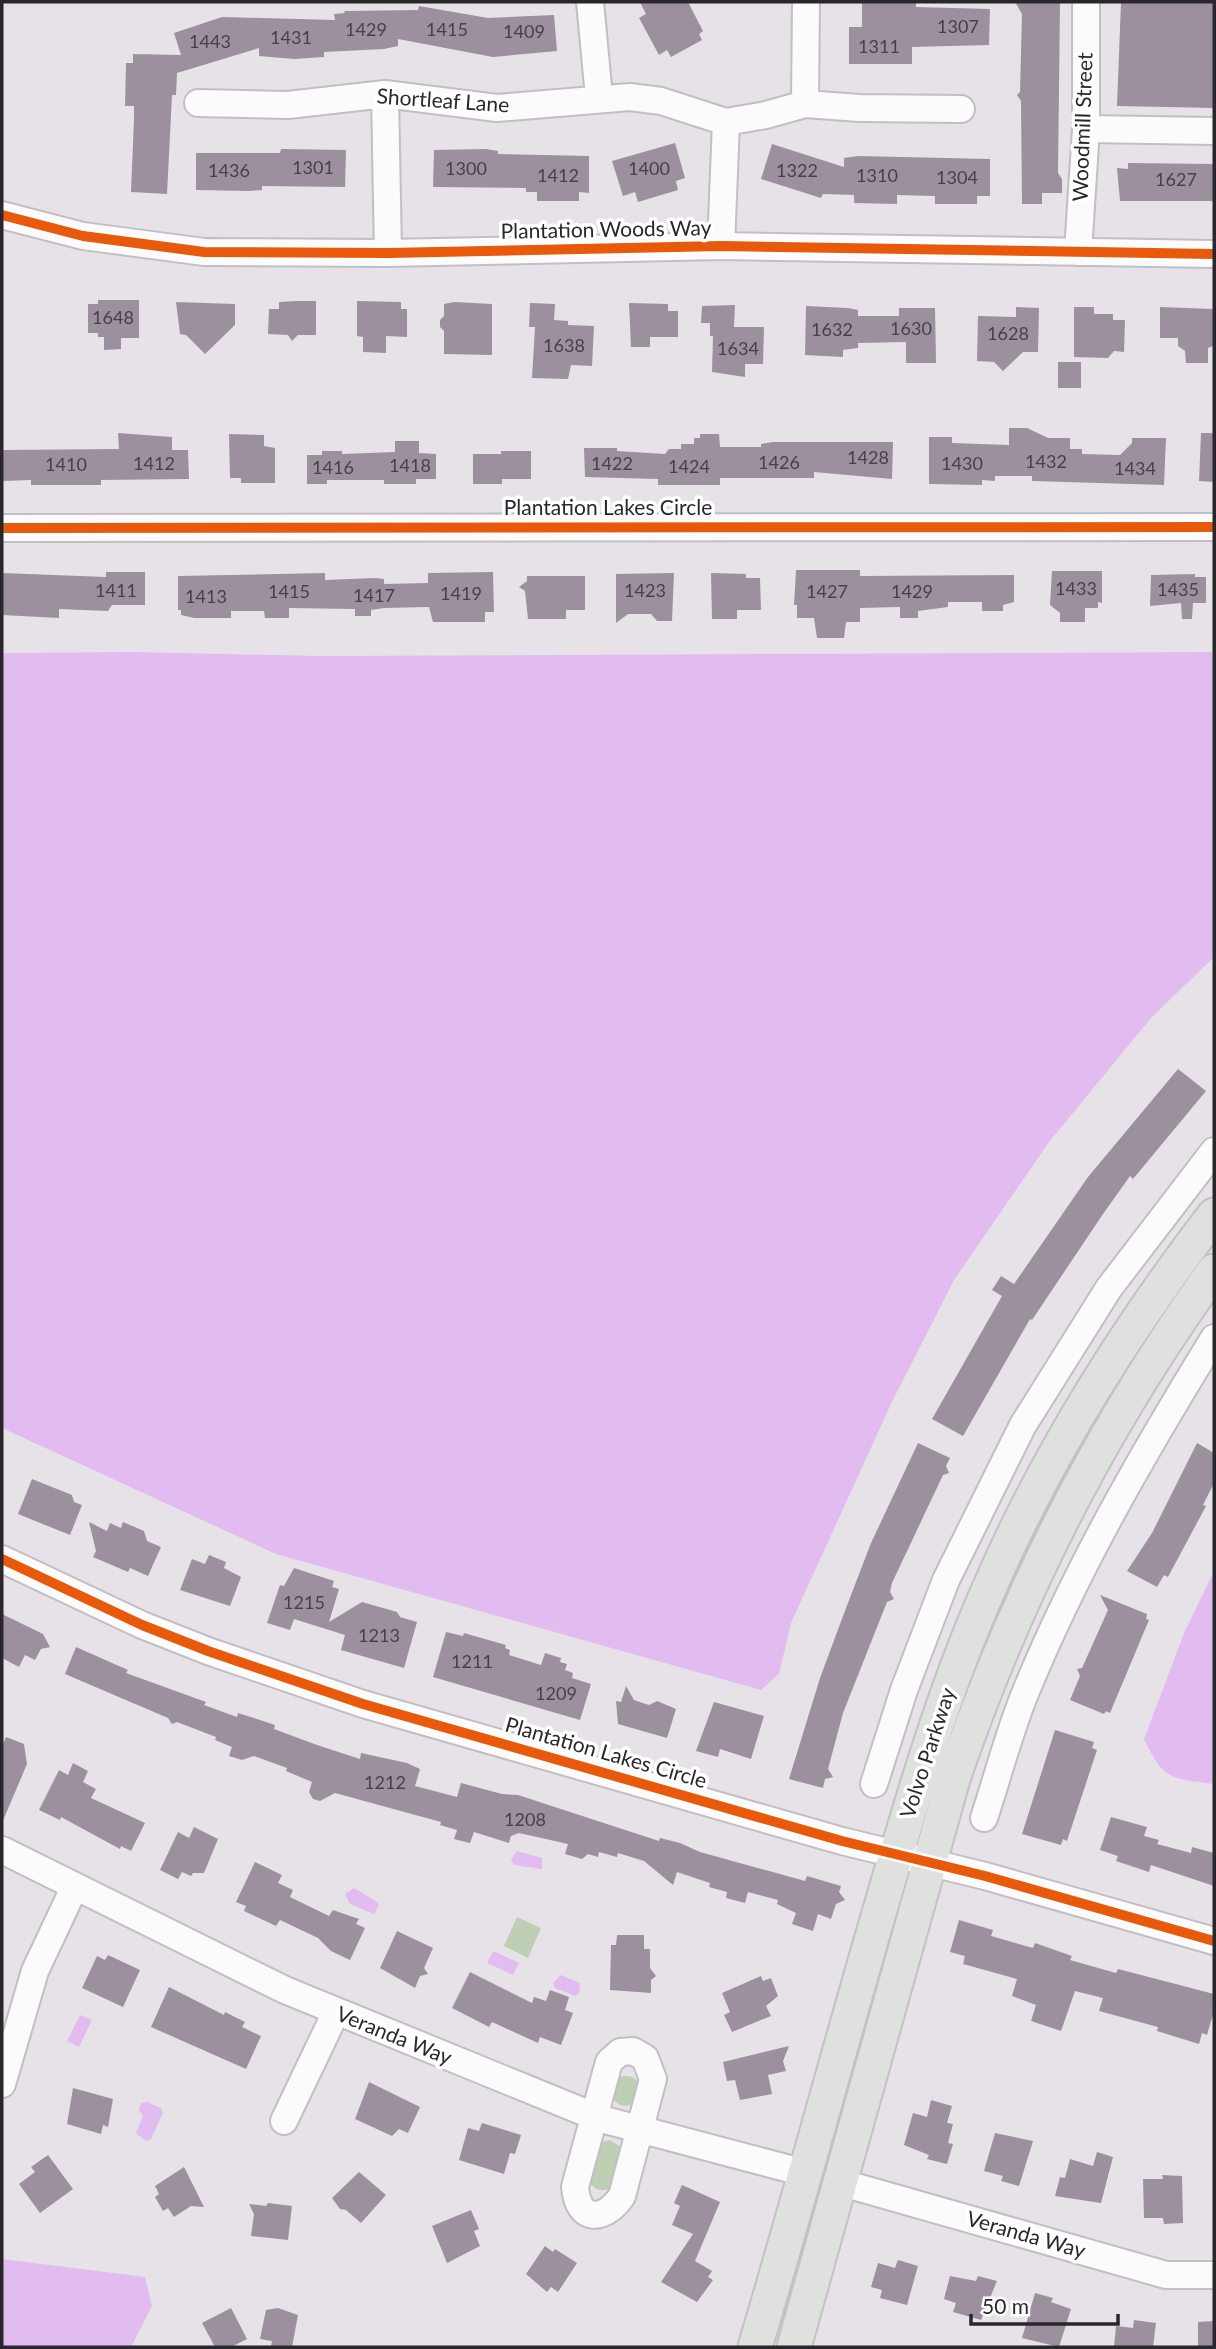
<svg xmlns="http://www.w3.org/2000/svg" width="1216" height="2349" font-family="Lato,sans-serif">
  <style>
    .green { fill: #becfb4 }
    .water { fill: #e2bcf0 }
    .building { fill: #9c909f }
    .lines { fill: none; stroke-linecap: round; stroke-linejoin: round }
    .minor-casing { stroke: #c2bec3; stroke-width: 30 }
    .major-casing { stroke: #c4c1c5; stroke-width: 37 }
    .minor { stroke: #fbfbfc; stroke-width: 26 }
    .major { stroke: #dfe1df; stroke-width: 33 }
    .cycleway-casing { stroke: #fff; stroke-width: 15 }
    .cycleway { stroke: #e8590c; stroke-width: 10 }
    .labels { text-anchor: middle; stroke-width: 7; stroke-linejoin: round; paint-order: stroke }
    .number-label { font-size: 18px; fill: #464149 }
    .street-label { font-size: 21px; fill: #2a272c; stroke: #fff }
  </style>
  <rect width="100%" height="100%" fill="#e7e2e8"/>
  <path class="green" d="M517,1917L541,1928L528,1958L504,1946Z
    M611 2091a15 15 0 1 1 30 0a15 15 0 1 1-30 0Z
    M610,2140L622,2148L614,2187C603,2193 593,2191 588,2179L600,2143Z"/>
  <path class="water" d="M133,652L318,656L1214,652V957L1151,1018L1049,1142L954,1280L891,1404L791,1623L779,1674L761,1690L276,1554L2,1428V653Z
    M1214,1571V1784C1171,1778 1164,1781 1144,1739L1184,1633Z
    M517,1851L542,1858V1869L514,1865L511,1860Z
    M354,1888L377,1902L379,1905L374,1914L350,1904L345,1894Z
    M493,1951L519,1963L513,1975L487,1963Z
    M561,1975L580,1983L579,1994L575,1996L555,1988L553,1983Z
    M80,2015L92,2020L79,2047L67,2041Z
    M147,2102L161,2108L163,2113L151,2139L146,2141L136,2133L143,2116L139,2110L141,2103Z
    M2,2259L145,2277L152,2306L131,2347H2Z"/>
  <path class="building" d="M640,2H688L703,31L699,34L702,40L671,57L667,50L659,55L639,18L646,14Z
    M862,2H916V7L990,9L989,45L912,47V64H849V27H862Z
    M1015,2H1060L1058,173L1062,179V193H1042V204H1022L1021,101L1017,95L1020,92L1022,14Z
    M1121,2L1214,3V108L1117,106Z
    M419,6L488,18L554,15L557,51L493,57L398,39V46L384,49L324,52V57L294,59L259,56V48L177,73L176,95H172L167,194L131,192L134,119V106H125L126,63H133V54L181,55L174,33L222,17L335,20L334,14L345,13L344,11L418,10Z
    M675,143L685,178L676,181L678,190L638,202L635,192L623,196L612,161Z
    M772,144L844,167V158L858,156L990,159V196H977V204H935V196L897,195V204L854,203V195L823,194L821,198L761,179Z
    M281,149L346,150L345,187L262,186V190L249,191L196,190V153H280Z
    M486,149L498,151V154L589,156V193L579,192V201H537V192H526V188L433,187L434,150Z
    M1128,163L1214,164V201H1120L1117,168L1128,169Z
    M98,300H139V338H121V349L104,350V337H98V333H88V304H98Z
    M296,301H316V335H298L292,341L288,335L268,334L269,309H279V302Z
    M357,301L401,302V309H407V337L386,336V353L363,352V337L357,336Z
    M176,302L235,304V325L205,354L186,335L180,334Z
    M454,302L492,304V355L444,354V331L440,327V320L444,316V304Z
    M530,303L555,304L554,320L568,321V325L594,326L592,366L571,365L568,379L532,378L535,327H529Z
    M629,303L668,304V311H678V337H650V347H631Z
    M735,305L734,327H764L763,364H745V377L712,372L713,336H710V323H701L702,306Z
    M806,306L848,308L858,310V316H899V308H935L936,363H906V342L858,343V348L843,350V357L805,355Z
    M1016,307L1039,308L1038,352H1023L1003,371L994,362L977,361L978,316L1016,317Z
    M1074,307H1094V314H1113V320H1125L1124,352L1114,351L1108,358L1074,357Z
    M1160,307L1213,309V346L1208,348V363H1186L1185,351L1178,346V338H1160Z
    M1058,362H1081V388H1058Z
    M1009,428H1027L1048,438H1070V449H1082V454L1120,455L1132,443V438H1166L1164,485L1032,481V476H995V481L982,480V485L929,484V437H952V443L1009,445Z
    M118,433L172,437V450H188L189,479L101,480V485H31V480L2,481V450L119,449Z
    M1201,433H1214V482L1199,481Z
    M229,434L264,435V446L275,448V483H241V478H230Z
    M700,434H719L720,447H761V444L773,442H893L892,479L814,472V478H720V485H658V479L585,477L584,448H617V451L665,454L669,449H681V444H694V438H700Z
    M395,441H419V453L436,454V479H416V484H384V480H327V484H307V455H322V451H342V454L395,452Z
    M501,451H531V479H502V484H473V454H501Z
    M796,570H860V576L1014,575V602L1003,605V611H982V602H948V607L918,611V618H900V607L860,608V622H846L844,638H817L814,618H797V605H794Z
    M1052,571H1102V603L1098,602V608H1085V622H1060V613L1050,605Z
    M106,572H145V605H112L108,611L59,609V618L2,615V573L106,577Z
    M493,572L494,612H485V622H433L429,607L384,608L371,610V616H355V609L289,608V618H265L264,611H231V618H194L181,615V610H178V576L325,573V580L375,578L384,579V584L428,583V573Z
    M674,573L672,621H657L651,614H628L616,623V574Z
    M711,573L746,574V578H760L761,610H737V619H712Z
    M1195,574V577H1206V603H1193L1192,619H1182L1181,603L1150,606L1151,575Z
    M527,576H585V610H566V619H528L525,591L519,587L527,581Z
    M1178,1069L1206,1091L1133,1179L1130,1176L1103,1214L1032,1320L1030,1319L963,1436L932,1419L1002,1296L992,1290L1001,1276L1014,1284L1088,1177Z
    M918,1443L950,1458L946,1466L949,1473L943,1475L892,1583L890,1592L894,1599L887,1602L843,1713L828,1769L833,1777L825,1779L823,1788L789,1779L820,1678L846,1608L871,1543Z
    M1197,1443L1214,1453V1483L1203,1505L1206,1506L1168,1577L1164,1575L1157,1587L1127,1571L1152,1533Z
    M32,1479L72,1495L74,1502L82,1505L70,1535L18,1514Z
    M89,1522L107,1531L110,1523L121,1528L123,1522L144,1531L147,1541L161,1547L148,1576L130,1568L128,1572L93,1557L96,1551Z
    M209,1555L226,1562L224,1568L241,1577L230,1606L180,1590L192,1559L205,1564Z
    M294,1568L334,1581L332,1587L339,1589L329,1622L362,1602L397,1612L400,1617L417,1622L404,1668L341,1650L345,1635L294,1619L290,1630L267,1623L280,1585L284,1586Z
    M1100,1595L1147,1614L1146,1619L1149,1620L1110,1713L1106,1711L1104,1714L1070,1700L1080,1676L1077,1669L1082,1668L1108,1610Z
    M2,1614L43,1634L50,1647L41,1649L35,1660L25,1655L19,1667L2,1658Z
    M446,1632L463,1636L464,1633L506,1645L505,1648L510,1650L509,1655L541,1665L545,1653L561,1658L560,1662L567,1664L565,1670L573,1673L572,1678L591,1684L580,1720L433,1677Z
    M76,1647L128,1670L126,1673L206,1702L204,1705L237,1717L238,1713L254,1718L275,1725L274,1729L317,1745L360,1759L361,1753L407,1763L420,1769L415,1786L457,1797L461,1783L502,1794L518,1795L659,1841L660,1838L680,1843L700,1852L805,1881L807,1876L841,1886L839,1892L845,1900L836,1904L831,1919L818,1914L813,1931L792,1924L796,1913L777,1904L778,1900L748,1892L745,1903L726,1898L727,1892L709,1887L710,1883L677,1872L673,1885L644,1861L618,1853L617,1857L599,1852L598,1857L588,1854L582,1859L565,1854L568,1844L519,1833L511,1836L509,1843L474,1832L470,1843L454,1839L457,1830L440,1825L441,1822L335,1793L320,1801L313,1799L309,1792L312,1782L286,1771L287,1768L254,1756L242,1760L229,1756L232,1747L215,1740L216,1737L177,1722L172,1724L168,1718L65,1674Z
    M626,1686L634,1700L649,1705L657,1701L676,1709L667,1738L618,1724L616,1701L621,1702Z
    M714,1702L764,1716L751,1759L720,1749L718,1757L696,1751Z
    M1055,1730L1094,1742L1092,1748L1097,1750L1067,1841L1063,1839L1061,1845L1022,1834Z
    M6,1737L24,1744L27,1764L2,1823V1746Z
    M73,1763L88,1771L83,1782L96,1789L91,1798L145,1823L131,1851L121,1846L120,1849L61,1817L60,1820L39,1810L59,1770L68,1775Z
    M1111,1817L1147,1827L1144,1836L1159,1840L1157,1844L1191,1853L1192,1847L1214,1853V1886L1151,1865L1149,1872L1116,1861L1118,1856L1100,1850Z
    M194,1827L218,1839L204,1873H193L191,1876L182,1872L178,1879L160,1870L178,1832L189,1838Z
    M255,1862L282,1875L278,1883L293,1890L290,1897L329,1916L333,1910L359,1919L356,1924L365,1928L350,1960L331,1951L318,1938L280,1920L276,1926L244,1911L246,1906L236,1902Z
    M959,1920L993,1930L991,1936L1033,1948L1035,1943L1072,1956L1070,1960L1116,1973L1118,1969L1214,1994V2011L1207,2035L1202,2033L1199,2044L1157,2031L1158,2027L1099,2011L1103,1998L1075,1991L1061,2031L1031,2021L1036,2005L1012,1996L1017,1979L963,1964L965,1956L950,1952Z
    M397,1931L433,1948L424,1968L428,1974L420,1976L415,1988L380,1968Z
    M617,1935H644V1949H650V1968L656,1976L651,1980V1993L610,1990L611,1945H616Z
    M108,1955L140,1970L123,2007L82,1988L97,1956L105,1960Z
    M470,1972L532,2003L534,1997L546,2001L550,1990L569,1997L565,2010L573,2013L561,2045L540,2037L538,2043L492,2022L489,2027L452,2008Z
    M761,1976L763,1981L771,1978L778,1996L766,2006L771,2016L732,2032L724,2015L730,2012L722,1993Z
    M169,1987L224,2015L225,2012L245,2022L242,2027L261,2036L246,2069L151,2027Z
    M789,2046L783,2061L786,2071L768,2075L772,2094L740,2100L735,2080L727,2081L723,2062Z
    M369,2082L420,2107L408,2133L399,2129L392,2136L355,2119Z
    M73,2088L113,2099L108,2127L103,2125L101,2134L67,2124Z
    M931,2100L952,2106L947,2123L953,2124L948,2143L953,2144L947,2164L927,2159L929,2155L904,2145L913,2113L927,2117Z
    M482,2123L521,2135L515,2154L510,2153L504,2174L459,2160L468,2128L479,2131Z
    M995,2133L1033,2141L1019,2186L1001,2181L1003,2176L984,2171Z
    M1097,2152L1113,2157L1101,2203L1055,2196L1060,2177L1065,2178L1070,2159L1093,2166Z
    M48,2155L73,2189L40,2213L19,2184L35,2172L31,2167Z
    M184,2167L204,2207L191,2206L174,2217L168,2208L163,2211L155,2197L159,2194L155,2186Z
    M359,2172L386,2195L361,2223L346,2210L340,2209L332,2198Z
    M1162,2175L1182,2176L1183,2223L1164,2224L1163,2218H1144L1143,2179H1163Z
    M682,2185L720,2202L695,2261L712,2271L708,2277L713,2280L697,2302L661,2282L693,2234L672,2225L680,2206L674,2203Z
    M268,2203L292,2206L288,2240L251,2236L254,2214L249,2204L266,2206Z
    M471,2210L479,2229L474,2231L480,2246L447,2263L432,2226Z
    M545,2246L553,2252L555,2249L577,2263L558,2292L551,2287L547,2292L526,2274Z
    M898,2260L918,2266L907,2305L880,2298L882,2290L871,2287L878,2263L895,2268Z
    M950,2276L976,2281L978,2276L997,2281L981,2320L953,2312L956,2303L944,2299Z
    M1035,2293L1053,2298L1051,2302L1071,2309L1059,2347L1022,2338Z
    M231,2308L247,2339L231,2347H215L202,2323Z
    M278,2308L298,2315L292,2347L271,2346L272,2341L260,2339L266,2310Z
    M1134,2320L1156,2323L1153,2347H1114L1116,2326L1133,2328Z
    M1214,2321V2347H1198V2322Z"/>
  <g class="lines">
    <defs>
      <path id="minor" d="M590,2L599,97
        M385,94L388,253
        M198,103L288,105L385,94L497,108L630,97L661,101L726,122L766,115L805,104L860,108L961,109
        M805,104L806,2
        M1086,129L1214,131
        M2,215L83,236L204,252L388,253L721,246L1214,254
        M721,246L726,122
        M1078,252L1086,129V2
        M2,528L1214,527
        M2,1559L142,1625L208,1651L363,1704L842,1841L985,1876L1214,1941
        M874,1784L904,1690L946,1580L1023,1425L1109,1288L1214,1151
        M984,1818C998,1776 1009,1732 1026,1691C1077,1567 1144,1452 1214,1338
        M2,1850L285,1990L601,2119L805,2173
        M633,2051L645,2058L653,2079L622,2196C604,2222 578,2223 575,2187L609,2062L620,2052Z
        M2,2084L35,1971L75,1886
        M284,2121L336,2012
        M839,2182L1166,2275H1214"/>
      <path id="major" d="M755,2347C798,2203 837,2057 879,1913C911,1804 942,1695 988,1591C1046,1456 1125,1331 1214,1215
        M794,2347L953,1779C1015,1597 1101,1427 1214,1271"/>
    </defs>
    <use href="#minor" class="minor-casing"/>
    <use href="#major" class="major-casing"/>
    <use href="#minor" class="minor"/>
    <use href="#major" class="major"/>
    <defs>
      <path id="cycleway" d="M2,215L83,236L204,252L388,253L721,246L1214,254
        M2,528L1214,527
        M2,1559L142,1625L208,1651L363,1704L842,1841L985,1876L1214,1941"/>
    </defs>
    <use href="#cycleway" class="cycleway-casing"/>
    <use href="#cycleway" class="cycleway"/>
  </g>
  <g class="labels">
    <g class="number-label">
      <text x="958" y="33">1307</text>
      <text x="366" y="36">1429</text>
      <text x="447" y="36">1415</text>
      <text x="524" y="38">1409</text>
      <text x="291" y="44">1431</text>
      <text x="210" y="48">1443</text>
      <text x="879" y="53">1311</text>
      <text x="313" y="174">1301</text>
      <text x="466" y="175">1300</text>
      <text x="649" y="175">1400</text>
      <text x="229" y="177">1436</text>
      <text x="797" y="177">1322</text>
      <text x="558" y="182">1412</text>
      <text x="877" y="182">1310</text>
      <text x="957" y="184">1304</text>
      <text x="1176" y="186">1627</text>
      <text x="113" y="324">1648</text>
      <text x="911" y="335">1630</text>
      <text x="832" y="336">1632</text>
      <text x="1008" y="340">1628</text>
      <text x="564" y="352">1638</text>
      <text x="738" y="355">1634</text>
      <text x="868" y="464">1428</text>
      <text x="1046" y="468">1432</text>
      <text x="779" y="469">1426</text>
      <text x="154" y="470">1412</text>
      <text x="612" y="470">1422</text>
      <text x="962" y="470">1430</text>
      <text x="66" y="471">1410</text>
      <text x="410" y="472">1418</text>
      <text x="689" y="473">1424</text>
      <text x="333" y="474">1416</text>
      <text x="1135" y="475">1434</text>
      <text x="1076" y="595">1433</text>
      <text x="1178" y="596">1435</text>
      <text x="116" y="597">1411</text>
      <text x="645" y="597">1423</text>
      <text x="289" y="598">1415</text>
      <text x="827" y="598">1427</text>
      <text x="912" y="598">1429</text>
      <text x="461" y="600">1419</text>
      <text x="374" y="602">1417</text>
      <text x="206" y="603">1413</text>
      <text x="304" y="1609">1215</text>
      <text x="379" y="1642">1213</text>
      <text x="472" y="1668">1211</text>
      <text x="556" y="1700">1209</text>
      <text x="385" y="1789">1212</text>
      <text x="525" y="1826">1208</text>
    </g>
    <g class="street-label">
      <text transform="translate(443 101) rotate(4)" y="7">Shortleaf Lane</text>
      <text transform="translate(1083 127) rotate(-88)" y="7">Woodmill Street</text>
      <text transform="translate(606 230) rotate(-1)" y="7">Plantation Woods Way</text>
      <text x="608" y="515">Plantation Lakes Circle</text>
      <text transform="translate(606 1753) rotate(16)" y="7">Plantation Lakes Circle</text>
      <text transform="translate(928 1753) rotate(-72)" y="7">Volvo Parkway</text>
      <text transform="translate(394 2036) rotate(22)" y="7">Veranda Way</text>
      <text transform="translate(1026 2235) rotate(16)" y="7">Veranda Way</text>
    </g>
  </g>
  <rect width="1216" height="2349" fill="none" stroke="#2a272c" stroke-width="7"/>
  <path d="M971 2314v10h147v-10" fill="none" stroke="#2a272c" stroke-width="3.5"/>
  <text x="982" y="2314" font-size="21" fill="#2a272c" stroke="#ffffff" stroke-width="5" paint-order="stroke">50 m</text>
</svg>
